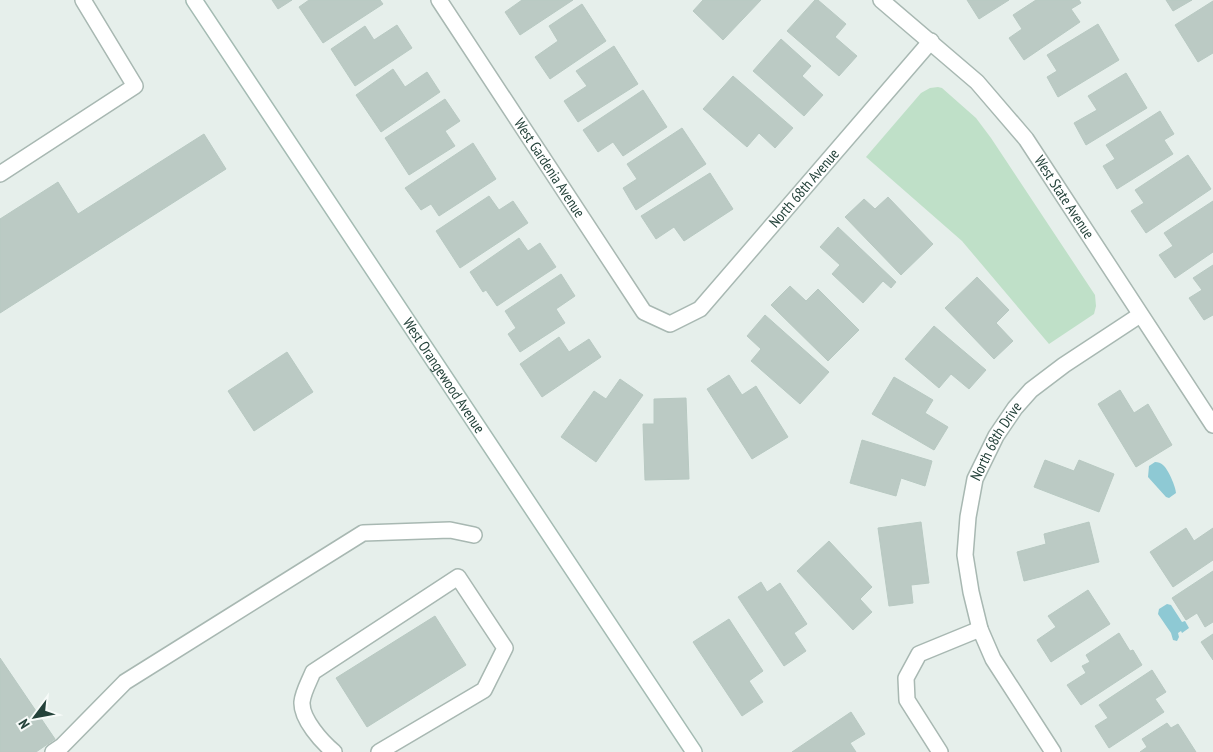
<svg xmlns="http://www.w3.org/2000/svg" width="1213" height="752" font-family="'PT Sans Narrow',sans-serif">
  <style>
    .green { fill: #bfe0c8 }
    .water { fill: #8ec9d4 }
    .building { fill: #bbcac4; stroke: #b8c9c2 }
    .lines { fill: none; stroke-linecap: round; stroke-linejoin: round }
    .lane-casing { stroke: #a8b8b2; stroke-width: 18 }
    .street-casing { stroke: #a8b8b2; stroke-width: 18 }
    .secondary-casing { stroke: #a4bbb3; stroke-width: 18 }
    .lane { stroke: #fff; stroke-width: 15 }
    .street { stroke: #fff; stroke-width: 15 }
    .secondary { stroke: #fff; stroke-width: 15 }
    .labels { text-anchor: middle; stroke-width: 4.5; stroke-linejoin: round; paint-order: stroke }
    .street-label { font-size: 15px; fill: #24423a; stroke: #f7fbf9 }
  </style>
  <rect width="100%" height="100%" fill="#e6efeb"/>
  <path class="green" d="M938,87L942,88L976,118L991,138L1095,295L1096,306L1094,314L1049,344L962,241L866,157L921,93L930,88Z"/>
  <path class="water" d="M1155,462C1158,462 1161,463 1163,465C1168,469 1176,487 1176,493L1169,498L1166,497L1148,477L1149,466Z
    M1167,604L1171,605L1182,622L1185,621L1189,628L1182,633L1181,631L1178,633L1179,637L1177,641L1173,640L1171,633L1158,614L1159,609Z"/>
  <path class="building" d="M272,0H292L278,9Z
    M309,0H380L383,4L323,43L299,7Z
    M522,0H573L520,35L505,12Z
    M703,0H761L723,40L693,11Z
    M815,0H818L846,24L835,37L857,56L839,76L787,31Z
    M967,0H1009L979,19Z
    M1036,0H1079L1081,3L1071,9L1080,22L1024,60L1009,38L1022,29L1013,15Z
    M1166,0H1192L1173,11Z
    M1213,1V53L1198,62L1175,25Z
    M582,4L606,41L550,79L535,57L558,41L549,26Z
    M1098,24L1119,60L1058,97L1047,77L1057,71L1047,55Z
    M397,25L412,48L355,86L331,49L365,26L374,40Z
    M781,39L811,66L802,76L823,95L804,116L753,71Z
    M614,46L638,84L578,122L564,101L587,86L576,71Z
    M393,69L405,87L427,72L440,92L381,132L356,95Z
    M1126,73L1147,108L1086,145L1074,123L1097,110L1088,96Z
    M733,76L793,128L775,148L759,133L747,147L703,109Z
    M643,90L667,127L623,156L613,142L598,152L583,130Z
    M445,99L460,121L445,131L455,146L409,175L385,138Z
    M1160,111L1174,134L1164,140L1173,154L1117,189L1103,166L1115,159L1106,145Z
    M682,128L706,164L636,210L623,188L637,179L627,164Z
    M204,134L226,169L0,313V219L58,182L78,214Z
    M473,143L496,179L439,216L431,204L421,210L405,188Z
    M1188,155L1211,189L1146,233L1131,211L1144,203L1135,190Z
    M710,173L733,209L684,241L674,227L656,239L641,216Z
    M489,196L499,210L513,201L528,223L460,268L436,231Z
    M888,197L933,244L901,275L845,217L864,199L875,209Z
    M1213,201V252L1175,278L1159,255L1173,246L1164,233Z
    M838,227L896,282L891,288L883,281L863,303L832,274L840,265L820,247Z
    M519,238L528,251L540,243L556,267L497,306L486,290L483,292L470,272Z
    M1213,265V315L1204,320L1189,298L1202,290L1193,278Z
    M561,274L575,296L556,309L565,323L520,352L508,334L516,328L505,311Z
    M977,277L1009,310L996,323L1013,341L994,359L945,308Z
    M790,286L806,301L818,289L859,330L828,361L771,305Z
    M765,315L829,372L800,404L751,361L761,349L747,336Z
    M934,326L986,370L969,389L951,374L939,388L905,359Z
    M559,337L569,352L589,339L601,357L542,397L520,364Z
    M287,352L313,392L254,431L228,391Z
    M729,375L742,395L756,386L788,437L752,459L707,389Z
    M894,377L933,400L925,413L948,427L934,450L872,414Z
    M620,379L643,395L596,462L561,437L594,391L606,399Z
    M1120,390L1134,413L1148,404L1172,445L1136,467L1098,404Z
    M686,398L689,479L645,480L643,424H654V399Z
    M862,440L932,461L925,486L901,478L896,496L850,483Z
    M1045,460L1074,471L1079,460L1114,474L1099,512L1034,487Z
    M921,522L929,583L911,585L913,603L889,606L878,528Z
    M1089,522L1099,562L1024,581L1017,552L1046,544L1044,534Z
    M1186,528L1194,541L1213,528V560L1173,587L1150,552Z
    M829,541L872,587L860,599L872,612L853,630L797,571Z
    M1213,571V622L1205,627L1197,613L1186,620L1172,598Z
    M761,582L767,592L780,583L807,624L794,633L806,651L784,666L738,597Z
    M1088,590L1110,624L1051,662L1037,640L1056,627L1048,616Z
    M435,616L466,665L367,727L336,678Z
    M729,619L763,671L749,681L763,702L742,716L693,642Z
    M1119,633L1130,651L1133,650L1142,665L1081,705L1067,685L1086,673L1082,666L1090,662L1086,655Z
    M1213,634V660L1201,642Z
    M0,658L55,739L36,752H0Z
    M1152,670L1166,692L1155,699L1164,712L1109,748L1095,726L1108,718L1099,705Z
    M851,712L865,734L850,743L856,752H792Z
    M1167,723L1171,728L1178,724L1196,752H1140L1147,747L1142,739Z"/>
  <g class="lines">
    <defs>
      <path id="lane" d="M0,174L135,86L83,0
        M53,752L62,746L125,682L363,533L450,530L474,535
        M334,752C322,742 301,719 302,702C303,692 309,682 313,672L458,577L505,648L484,690L379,752"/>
      <g id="street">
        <path id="s1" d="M439,0L644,312L670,324L700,309L931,41"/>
        <path id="s2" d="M881,0L977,82L1026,139L1213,425"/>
        <path d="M940,752L907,700L906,678L919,654L980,629"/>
        <path id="s3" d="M1053,752L993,659L980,629L971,592L965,555L968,517L975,479L996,436L1015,408L1031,390L1064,365L1140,315"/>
      </g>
      <g id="secondary">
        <path id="s4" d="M194,0L694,752"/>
      </g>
    </defs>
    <use href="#lane" class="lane-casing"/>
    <use href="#street" class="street-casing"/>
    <use href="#secondary" class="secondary-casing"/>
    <use href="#lane" class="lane"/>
    <use href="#street" class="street"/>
    <use href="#secondary" class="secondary"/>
  </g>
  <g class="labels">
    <g class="street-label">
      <text dy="5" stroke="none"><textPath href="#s1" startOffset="201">West Gardenia Avenue</textPath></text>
      <text dy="5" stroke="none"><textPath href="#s1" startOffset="595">North 68th Avenue</textPath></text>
      <text dy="5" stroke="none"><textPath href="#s2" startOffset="271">West State Avenue</textPath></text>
      <text dy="5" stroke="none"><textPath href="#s4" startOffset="451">West Orangewood Avenue</textPath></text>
      <text dy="5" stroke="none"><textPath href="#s3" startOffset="339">North 68th Drive</textPath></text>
    </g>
  </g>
  <g transform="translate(35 717) rotate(238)" stroke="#f7fbf9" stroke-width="4" paint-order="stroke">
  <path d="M0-4L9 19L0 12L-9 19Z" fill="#24423a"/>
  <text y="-8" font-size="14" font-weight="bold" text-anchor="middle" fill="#24423a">N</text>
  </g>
</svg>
